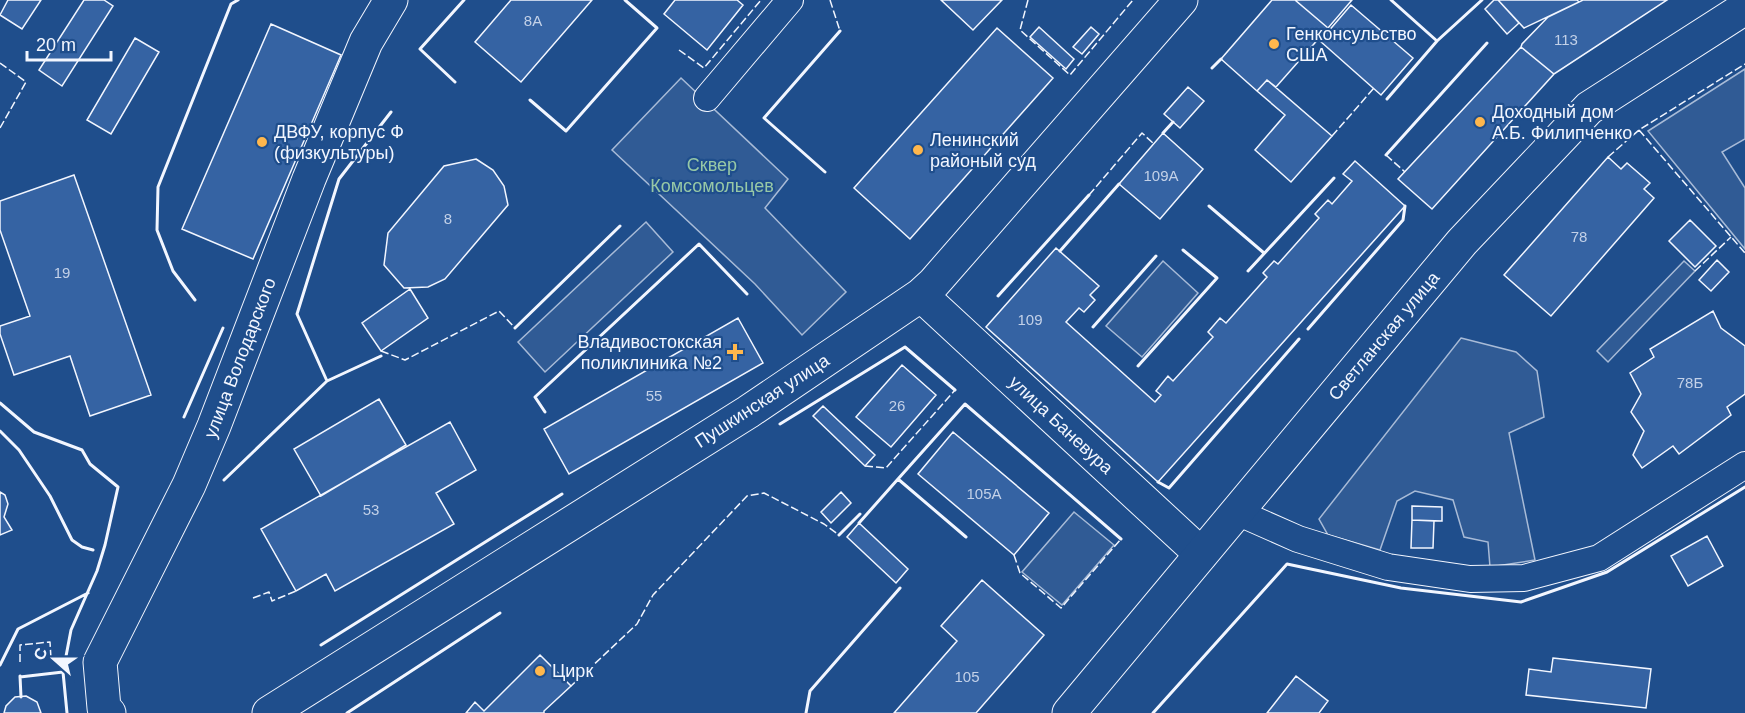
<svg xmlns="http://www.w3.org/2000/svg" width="1745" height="713" font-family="Helvetica,sans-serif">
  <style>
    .green { fill: #305b95; stroke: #a8bbd7; stroke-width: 1.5 }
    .building { fill: #3563a3; stroke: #f2f6ff; stroke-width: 1.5 }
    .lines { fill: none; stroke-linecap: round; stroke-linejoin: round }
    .street-casing { stroke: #f2f6ff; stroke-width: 28 }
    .secondary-casing { stroke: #f2f6ff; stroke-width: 35 }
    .primary-casing { stroke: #f2f6ff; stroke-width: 35 }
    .street { stroke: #1f4e8c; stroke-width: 26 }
    .secondary { stroke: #1f4e8c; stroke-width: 33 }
    .primary { stroke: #1f4e8c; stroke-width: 33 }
    .fence { stroke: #f2f6ff; stroke-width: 1.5; stroke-dasharray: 8 3; stroke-linecap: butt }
    .wall { stroke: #f2f6ff; stroke-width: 3 }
    .poi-dot { fill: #ffb74d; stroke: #1f4e8c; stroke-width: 2 }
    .labels { text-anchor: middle; stroke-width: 4.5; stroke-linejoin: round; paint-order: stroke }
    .number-label { font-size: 15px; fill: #c3d1e8 }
    .poi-label { font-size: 18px; fill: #f2f6ff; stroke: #1f4e8c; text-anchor: start }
    .park-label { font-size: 18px; fill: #97c8a6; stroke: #1f4e8c }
    .street-label { font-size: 18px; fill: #f2f6ff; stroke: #1f4e8c }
  </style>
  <rect width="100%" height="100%" fill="#1f4e8c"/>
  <path class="green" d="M1745,69V139L1722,152L1745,188V249L1648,131Z
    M681,78L788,179L765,208L846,292L802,335L755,284L612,150Z
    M646,222L673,252L545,372L518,342Z
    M1163,261L1198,293L1142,357L1106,326Z
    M1684,261L1695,271L1608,362L1597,351Z
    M1461,338L1516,352L1537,371L1544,417L1509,433L1535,560L1490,567L1488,542L1464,537L1453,500L1415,491L1397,501L1380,550L1328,535L1319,519Z
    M1074,512L1114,545L1062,605L1022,572Z"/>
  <path class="building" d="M8,0H41L22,29L0,15Z
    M84,0H104L113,6L62,86L39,70Z
    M511,0H592L521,82L475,42Z
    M675,0H737L743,5L707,50L664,14Z
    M941,0H1002L973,30Z
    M1272,0H1295L1328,28L1276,87L1267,80L1257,91L1221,59Z
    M1295,0H1352L1328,28Z
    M1494,0H1498L1519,23L1507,34L1485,9Z
    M1498,0H1577L1579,2L1524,28Z
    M1583,0H1667L1554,74L1521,47L1522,44L1548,17Z
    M1351,5L1413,58L1381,95L1320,41Z
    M271,24L341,55L253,259L182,229Z
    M1039,27L1074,59L1066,69L1030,37Z
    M1091,27L1099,34L1082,54L1073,47Z
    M997,28L1053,78L910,239L854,188Z
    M135,38L159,52L111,134L87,120Z
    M1521,47L1554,74L1432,209L1398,179Z
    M1267,80L1332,136L1291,182L1255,150L1285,115L1257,91Z
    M1188,87L1204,101L1180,128L1164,114Z
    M1163,133L1203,169L1160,219L1119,184Z
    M1608,157L1621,169L1627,163L1650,183L1644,189L1654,198L1551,316L1504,275Z
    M476,159L493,170L504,186L508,205L445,279L428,287L404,288L384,265L388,233L444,166Z
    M1355,161L1405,206L1158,482L986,327L1056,248L1099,286L1090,295L1095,300L1084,312L1079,308L1066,322L1155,402L1161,395L1156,391L1168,376L1173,381L1213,337L1208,332L1220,318L1226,323L1267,277L1263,273L1274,261L1278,264L1319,218L1315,214L1328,200L1332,204L1352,181L1343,174Z
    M74,175L151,395L90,416L70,356L14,375L0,334V326L30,316L0,230V201Z
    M1690,220L1716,246L1695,267L1669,241Z
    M1717,260L1729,272L1711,291L1699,280Z
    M410,289L428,318L381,351L362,323Z
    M1713,311L1721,328L1745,346V394L1727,407L1731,415L1679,454L1673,446L1642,468L1633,455L1644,431L1631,412L1641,394L1630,373L1654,357L1650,349Z
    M738,318L763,363L569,474L544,429Z
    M902,365L936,395L891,447L856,417Z
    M379,399L406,445L321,496L294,449Z
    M823,406L875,455L865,466L813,416Z
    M450,422L476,470L436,493L454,524L335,591L326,574L296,591L261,529Z
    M953,432L1049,513L1014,555L918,474Z
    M0,492L5,495L8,504L4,517L12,530L0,535Z
    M841,492L851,503L831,523L821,512Z
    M1412,506L1442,507V521L1412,520Z
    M1412,520L1434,521L1433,548H1411Z
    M859,523L908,569L896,583L847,537Z
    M1707,536L1723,566L1688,586L1671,556Z
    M982,580L1044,635L976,713H894L957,641L941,626Z
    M540,655L571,686L544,711V713H466L475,702L484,711Z
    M1553,658L1651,669L1646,708L1526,695L1529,669L1551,672Z
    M1296,676L1328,701L1319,713H1267Z
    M26,696L37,702L41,713H4L6,706L15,697Z"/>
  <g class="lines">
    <defs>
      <path id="street" d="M707,98L790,0
        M1237,512L1298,539L1388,567L1470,579L1524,578L1599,558L1745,465"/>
      <path id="secondary" d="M921,295L1201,554
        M109,713L104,708L100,662L189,485L214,426L309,179L366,42L391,0
        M269,713L748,412L921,295L933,284L1181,0"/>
      <path id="primary" d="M1069,713L1462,242L1589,108L1745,8"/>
    </defs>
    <use href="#street" class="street-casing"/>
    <use href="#secondary" class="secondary-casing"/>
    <use href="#primary" class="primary-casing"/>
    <use href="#street" class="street"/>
    <use href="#secondary" class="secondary"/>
    <use href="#primary" class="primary"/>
    <path class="fence" d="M830,0L840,31
      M1028,0L1020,30L1070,75L1133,0
      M1482,0H1483
      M679,50L704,68L761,0
      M0,63L26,82L0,128
      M1639,130L1745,253
      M1332,136L1374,88
      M1386,155L1405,172
      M1608,157L1639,130L1745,64
      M1089,195L1142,133L1154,144
      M1695,271L1731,237
      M381,351L405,360L499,311L515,328
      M865,466L886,468L955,390
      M1014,555L1020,573L1061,608L1121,539
      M253,598L269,592L272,601L296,591
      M20,662V645L50,642L51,659
      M571,686L637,624L653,595L747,496L764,493L824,524L839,535"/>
    <path class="wall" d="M1391,0L1437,41
      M1212,68L1221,59
      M455,82L420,49L464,0
      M1387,99L1437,41L1482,0
      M530,100L566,131L657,28L625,0
      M1163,133L1173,122
      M1386,155L1487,43
      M825,172L764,118L840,31
      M1209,206L1264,253
      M1060,251L1119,184
      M1248,271L1334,178
      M998,296L1089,195
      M195,300L173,271L157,230L158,187L231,4L238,0
      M1093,327L1156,256
      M515,328L620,226
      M1308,329L1403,220L1405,206
      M1138,366L1217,278L1183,250
      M327,381L297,314L339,179L391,112
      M0,403L34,432L82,450L90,464L118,487L105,545L97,571L71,630L63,672L67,713
      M545,412L535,397L699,244L747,294
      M184,417L223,328
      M780,424L905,347L955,390
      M0,431L19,450L50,496L72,540L82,547L93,550
      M224,480L327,381L381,356
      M1158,482L1169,488L1299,339
      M859,523L898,479
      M839,535L860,514
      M966,537L898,479L965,404L1121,539
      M321,645L562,494
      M0,665L18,629L88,593
      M20,676L21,697
      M20,677L63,672
      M347,713L500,613
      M806,713L810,691L900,588
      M1153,713L1287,564L1401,588L1521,602L1607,572L1745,487"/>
  </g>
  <g class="poi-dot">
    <circle cx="1274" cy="44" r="6"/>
    <circle cx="1480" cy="122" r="6"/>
    <circle cx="262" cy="142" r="6"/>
    <circle cx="918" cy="150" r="6"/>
    <path d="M732 343h6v6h6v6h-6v6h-6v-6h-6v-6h6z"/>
    <circle cx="540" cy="671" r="6"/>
  </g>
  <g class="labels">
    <g class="number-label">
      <text x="533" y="26">8А</text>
      <text x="1566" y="45">113</text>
      <text x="1161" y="181">109А</text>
      <text x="448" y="224">8</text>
      <text x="1579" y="242">78</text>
      <text x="62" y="278">19</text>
      <text x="1030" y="325">109</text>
      <text x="1690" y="388">78Б</text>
      <text x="654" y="401">55</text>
      <text x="897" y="411">26</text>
      <text x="984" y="499">105А</text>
      <text x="371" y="515">53</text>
      <text x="967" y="682">105</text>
    </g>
    <g class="poi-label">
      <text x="1286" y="40">Генконсульство<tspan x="1286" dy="21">США</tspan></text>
      <text x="1492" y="118">Доходный дом<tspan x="1492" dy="21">А.Б. Филипченко</tspan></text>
      <text x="274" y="138">ДВФУ, корпус Ф<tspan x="274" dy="21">(физкультуры)</tspan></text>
      <text x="930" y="146">Ленинский<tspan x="930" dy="21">районый суд</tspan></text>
      <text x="722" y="348" text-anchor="end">Владивостокская<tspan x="722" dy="21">поликлиника №2</tspan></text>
      <text x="552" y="677">Цирк</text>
    </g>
    <g class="park-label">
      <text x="712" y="171">Сквер<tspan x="712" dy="21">Комсомольцев</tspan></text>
    </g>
    <g class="street-label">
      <text transform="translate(1384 336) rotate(-50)" y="6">Светланская улица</text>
      <text transform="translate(240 358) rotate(-69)" y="6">улица Володарского</text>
      <text transform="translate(762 401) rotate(-33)" y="6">Пушкинская улица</text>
      <text transform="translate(1061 425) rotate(43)" y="6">улица Баневура</text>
    </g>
  </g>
  <g transform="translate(54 659) rotate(291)" stroke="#1f4e8c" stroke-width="4.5" paint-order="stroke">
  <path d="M0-4.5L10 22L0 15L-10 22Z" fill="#f2f6ff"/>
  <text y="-9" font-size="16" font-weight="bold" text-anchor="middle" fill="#f2f6ff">С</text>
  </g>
  <path d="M27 51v9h84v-9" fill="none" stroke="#f2f6ff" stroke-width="3"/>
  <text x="36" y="51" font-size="18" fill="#f2f6ff" stroke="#1f4e8c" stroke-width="4.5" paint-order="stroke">20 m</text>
</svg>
